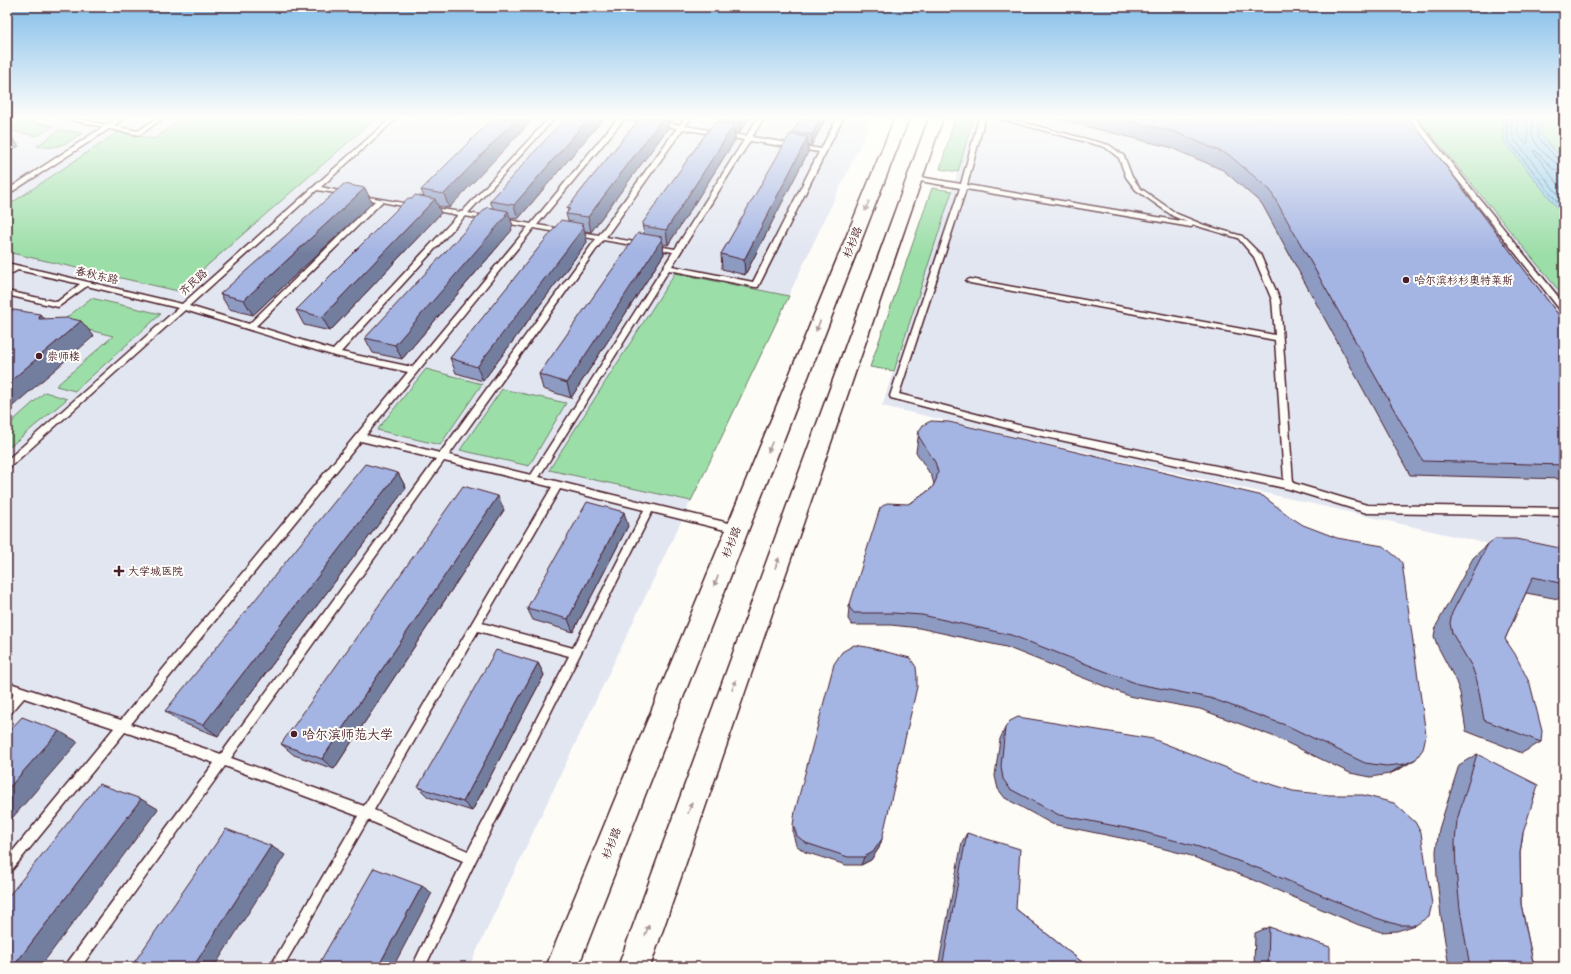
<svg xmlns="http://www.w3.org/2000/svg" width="1571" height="974" font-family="'Patrick Hand','LXGW WenKai TC',sans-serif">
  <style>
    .built { fill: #e2e6f1 }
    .green { fill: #9cdea8; stroke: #737e6a }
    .water { fill: #8ccced; stroke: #72879f }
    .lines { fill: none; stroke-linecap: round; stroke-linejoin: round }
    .shore { stroke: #646479; stroke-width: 1 }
    .service-casing { stroke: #4a1f2b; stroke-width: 3 }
    .primary-casing { stroke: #4a1f2b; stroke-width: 3 }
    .service { fill: #fdfcf7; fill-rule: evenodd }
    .primary { fill: #fdfcf7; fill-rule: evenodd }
    .wall { fill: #8d9bc3; stroke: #4a1f2b }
    .shaded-wall { fill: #737e9f; stroke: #4a1f2b }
    .building { fill: #a4b4e3; stroke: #4a1f2b }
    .oneway { fill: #ac999b }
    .poi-dot { fill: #4a1f2b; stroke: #fdfcf7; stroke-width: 1.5 }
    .labels { text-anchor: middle; stroke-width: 4; stroke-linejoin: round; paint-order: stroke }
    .street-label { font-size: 11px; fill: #4a1f2b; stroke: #fdfcf7 }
    .poi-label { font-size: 11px; fill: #4a1f2b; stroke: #fdfcf7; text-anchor: start }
    .near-poi-label { font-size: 13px; fill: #4a1f2b; stroke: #fdfcf7; text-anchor: start }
  </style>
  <rect width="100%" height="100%" fill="#fdfcf7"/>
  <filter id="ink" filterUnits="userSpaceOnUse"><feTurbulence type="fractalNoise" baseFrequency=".025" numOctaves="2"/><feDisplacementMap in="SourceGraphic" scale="8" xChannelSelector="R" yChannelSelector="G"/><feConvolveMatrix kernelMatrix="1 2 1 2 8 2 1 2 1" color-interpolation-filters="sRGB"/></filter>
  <g filter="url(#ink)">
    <path class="built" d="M7,118H873L469,967H7Z
      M973,118H1418L1564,297V561L882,406L952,191Z"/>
    <path class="green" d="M7,118H11L53,126L37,136L7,130Z
      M183,118H376L178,291L7,252V206L118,132L154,139Z
      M955,118H973L958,172L940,169Z
      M1418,118H1564V297Z
      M60,130L82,133C67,144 56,150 37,146Z
      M932,188L952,191L894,371L870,367Z
      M675,273L789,296L691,501L549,470Z
      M91,298L161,314L75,391L56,386L113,336L60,323Z
      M426,369L482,384L440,445L377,430Z
      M502,389L566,403L529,466L460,450Z
      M45,392L67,399L7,449V426Z"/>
    <path class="water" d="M1502,118H1542L1541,135L1564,160V216L1504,141Z"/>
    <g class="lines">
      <path class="shore" d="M1506,118L1508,140L1564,210
        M1511,118L1513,138L1564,202
        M1517,118L1518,135L1526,144L1528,142L1527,118
        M1533,118C1533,123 1531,129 1532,135C1535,147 1553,163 1564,167
        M1538,118V137L1559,161L1564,162
        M1564,173L1553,169L1536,151H1533L1564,192"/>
      <defs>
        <path id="service" d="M64,118H75L107,125L117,118H124L113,126L138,131L157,118H164L139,135L109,129L7,195V190L103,127Z
          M391,118H397L321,187L348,193V195L317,190L189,306L249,324L375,201L357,197V195L415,205L416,206L413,208L382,202L256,326L333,350L458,215L426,209V207L462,212L549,118H555L468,213L531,224L618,118H636L680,125L685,118H691L685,126L746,136L758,118H764L752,137L821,149L837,118H843L758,287H755L669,270L539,477L737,525L740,526L742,529L740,532L737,533L652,512L475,862L425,967H412L463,861L368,820L283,967H270L358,816L225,766L81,967H67L68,962L214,763L125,732L11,871L7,873V858L114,728L24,698L11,713L7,714V701L14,694L7,692V682L121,720L408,372L335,356L185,310L10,467L7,468V460L178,308L87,286L58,307L7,295V291L57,302L80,284L18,270L7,276V271L11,268L7,267V263L182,304ZM624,119L677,128L599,235L537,225ZM683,129L744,140L675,249L606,237ZM750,141L819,152L753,282L672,266ZM465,216L528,227L412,367L341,352ZM534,228L596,239L440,453L366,435ZM603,240L673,252L531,475L449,455ZM361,441L436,459L221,754L131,724ZM444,461L552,487L364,806L231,758ZM560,489L644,510L573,648L482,623ZM478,631L569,656L468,851L374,810Z
          M979,118H985L967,185L1187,222L1173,216L1136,190L1126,177L1119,158L1105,147L997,118H1006L1109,145L1124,156L1132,177L1140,188L1177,214L1204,225L1242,236L1260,254L1280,300L1293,483L1367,505L1564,508V516L1367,513L1289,489L1018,431L891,398L890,396L960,188L914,180L911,178L914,176L961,184ZM966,189L1191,227L1194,225L1238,238L1254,257L1272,300L1275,335L970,279L966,281L970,283L1275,340L1284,480L1018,425L899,394Z
          M1409,118H1415L1564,304V311H1561Z"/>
        <path id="primary" d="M895,118H909L578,967H546Z
          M929,118H943L650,967H618Z"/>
      </defs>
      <use href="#service" class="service-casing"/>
      <use href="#primary" class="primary-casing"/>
      <use href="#service" class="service"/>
      <use href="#primary" class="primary"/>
    </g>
    <path class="wall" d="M493,118L449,208L438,206L441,213L330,331L304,325L296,310L412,199L424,197L421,190Z
      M640,118H676L672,122L667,121L668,128L591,232L585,231L587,242L483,381L456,373L450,358L568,221L566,214L568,211L567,208Z
      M750,118L739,133H735V140L668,245L663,244L664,254L571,398L543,389L539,374L644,234L642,224L719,123L718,119Z
      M826,118L811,146L808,145V152L745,275L722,269L721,254L793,135V132Z
      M1053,118H1409L1564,322V479L1410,475L1262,204L1223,170L1169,147Z
      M603,119L518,219L510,218L513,226L511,228L512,230L402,359L373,353L365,338L493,208L490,201Z
      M372,203L253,315L229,309L220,294Z
      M919,431L1423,749L1400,769L1389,774L1371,777L1350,773L1275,737L1200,709L1129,696L1006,647L919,628L891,625H852L848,619L849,607L908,504L917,499L932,488L934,484L932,477L916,452Z
      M398,473L406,488L218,736L180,722L165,711Z
      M504,510L334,769L294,755L281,744Z
      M628,526L573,632L533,620L527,608Z
      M1488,544L1564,549V600L1526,593L1505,639L1541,742L1522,753L1466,731L1460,693L1455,679L1437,645L1434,636L1436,626L1473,558Z
      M538,663L544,675L472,811L428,797L418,787Z
      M1005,728L1416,925L1397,931L1381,932L1359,925L1246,877L1188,855L1126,839L1052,824L1005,798L998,789L995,776L1000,739Z
      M1477,754L1523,833L1520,853L1521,904L1534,967H1449L1441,916L1437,878L1436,851L1439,829L1459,765Z
      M793,825L882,839L879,848L871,860L861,865H846L805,852L796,845L793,834Z
      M967,833L1016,909L1088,967H938L962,842Z
      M1269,927L1330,967H1254L1255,933Z"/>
    <path class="shaded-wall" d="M517,118H534L449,208L444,194Z
      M589,118H602L603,119L518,219L514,205Z
      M663,118H667L668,128L591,232L588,217Z
      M672,118H676L672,122Z
      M742,118H750L739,133V122Z
      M821,118H826L811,146L812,135Z
      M734,125L735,140L668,245L666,230Z
      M7,132H8L19,146L7,154Z
      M808,137V152L745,275L744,260Z
      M365,188L372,203L253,315L244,300Z
      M435,199L441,213L330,331L322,317Z
      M508,211L513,226L511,228L512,230L402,359L395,345Z
      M583,224L587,242L483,381L477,367Z
      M662,237L664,254L571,398L567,383Z
      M40,314L53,329L39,319Z
      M81,321L94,336L7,411V384Z
      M398,473L406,488L218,736L203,725Z
      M498,496L504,510L334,769L322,759Z
      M624,512L628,526L573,632L568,619Z
      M538,663L544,675L472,811L463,802Z
      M59,731L78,742L7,824V790Z
      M1416,759L1400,769L1389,774L1405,764Z
      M141,799L158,809L40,967H13Z
      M882,839L879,848L871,860L861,865L864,857Z
      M271,846L285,855L214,967H193Z
      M422,886L432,893L393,967H378Z"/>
    <path class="building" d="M493,118H517L444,194L421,190Z
      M565,118H589L514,205L490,201Z
      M640,118H663L588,217L566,214L570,209L567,208Z
      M719,118H742L739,122L718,119Z
      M801,118H821L812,135L793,132Z
      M1116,118H1409L1410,119L1564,322V465L1423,461L1270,190L1229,155L1175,132Z
      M714,122L734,125L666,230L643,226L644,224H642Z
      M790,134L808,137L744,260L721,254Z
      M344,184L365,188L244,300L220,294Z
      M415,195L435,199L322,317L296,310L408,198L412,199Z
      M487,207L508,211L505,215H507L395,345L365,338Z
      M561,220L583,224L581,226L584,227L477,367L450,358Z
      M638,233L662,237L661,239H662L567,383L539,374Z
      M7,309L40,314L39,319L68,318L81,321L7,384Z
      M931,421L949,422L1263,496L1289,516L1303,525L1337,538L1383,546L1399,559L1402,563L1426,735L1423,749L1416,759L1405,764L1386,766L1365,763L1288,726L1210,698L1138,684L1011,635L922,615L893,613H854L849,607L880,508L887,503L908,504L917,499L932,488L936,480L938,472L935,462L919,437V431L923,425Z
      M365,464L398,473L203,725L165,711Z
      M463,486L498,496L322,759L281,744Z
      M587,502L624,512L568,619L527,608Z
      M1495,539H1517L1564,549V584L1533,577L1505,639L1515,654L1530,684L1542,731L1541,742L1484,720L1477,681L1472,667L1452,633L1450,623L1452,613L1488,544Z
      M854,645L867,647L910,658L916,667L917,677V687L882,839L873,852L864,857H848L806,843L797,836L793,825L795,811L834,664L842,652Z
      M496,650L538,663L463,802L418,787Z
      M22,717L59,731L7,790V733Z
      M1018,717L1153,739L1255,779L1293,791L1329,795H1363L1394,803L1415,822L1421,833L1432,904L1429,916L1416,925H1399L1376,918L1260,869L1199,847L1136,830L1059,815L1010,789L1003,779L1001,766L1005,728L1010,721Z
      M1477,754L1538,785L1523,833L1520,853L1521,904L1534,967H1470L1460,909L1456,870L1455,842L1457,820Z
      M99,784L141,799L13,967H7V898Z
      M226,829L271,846L193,967H131Z
      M967,833L1020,849L1016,909L1088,967H942Z
      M374,868L422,886L378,967H317Z
      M1269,927L1330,947V967H1268Z"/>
    <defs><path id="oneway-solid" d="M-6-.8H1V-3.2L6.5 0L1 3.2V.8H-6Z"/></defs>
    <g class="oneway">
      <use href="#oneway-solid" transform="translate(867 206) rotate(112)"/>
      <use href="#oneway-solid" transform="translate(818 326) rotate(112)"/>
      <use href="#oneway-solid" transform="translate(770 447) rotate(112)"/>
      <use href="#oneway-solid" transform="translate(777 563) rotate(-70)"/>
      <use href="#oneway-solid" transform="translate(716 581) rotate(112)"/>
      <use href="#oneway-solid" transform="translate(734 685) rotate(-70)"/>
      <use href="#oneway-solid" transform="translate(690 808) rotate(-70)"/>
      <use href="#oneway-solid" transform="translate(647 930) rotate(-70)"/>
    </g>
  </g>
  <linearGradient id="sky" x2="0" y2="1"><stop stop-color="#83beea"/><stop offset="0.46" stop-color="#fefefb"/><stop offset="1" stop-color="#fefefb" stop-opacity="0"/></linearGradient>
  <rect width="1571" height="254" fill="url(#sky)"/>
  <g class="poi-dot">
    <circle cx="1406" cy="280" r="4"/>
    <circle cx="39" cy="356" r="4"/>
    <path d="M117 565h4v4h4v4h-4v4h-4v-4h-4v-4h4z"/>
    <circle cx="294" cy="734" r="4"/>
  </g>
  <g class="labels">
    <g class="street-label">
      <text transform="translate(852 242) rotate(-68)" y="4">杉杉路</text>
      <text transform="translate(97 275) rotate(13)" y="4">春秋东路</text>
      <text transform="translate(193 282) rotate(-42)" y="4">齐民路</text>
      <text transform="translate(731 542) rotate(-68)" y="4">杉杉路</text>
      <text transform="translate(611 843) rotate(-68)" y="4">杉杉路</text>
    </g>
    <g class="poi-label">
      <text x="1414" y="284">哈尔滨杉杉奥特莱斯</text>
      <text x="47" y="360">崇师楼</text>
      <text x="128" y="575">大学城医院</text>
    </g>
    <g class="near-poi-label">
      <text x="302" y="739">哈尔滨师范大学</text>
    </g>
  </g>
  <rect width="1571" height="974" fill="none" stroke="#fdfcf7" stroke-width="24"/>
  <rect x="12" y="12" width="1547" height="950" fill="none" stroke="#4a1f2b" stroke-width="1.5" filter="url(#ink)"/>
</svg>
